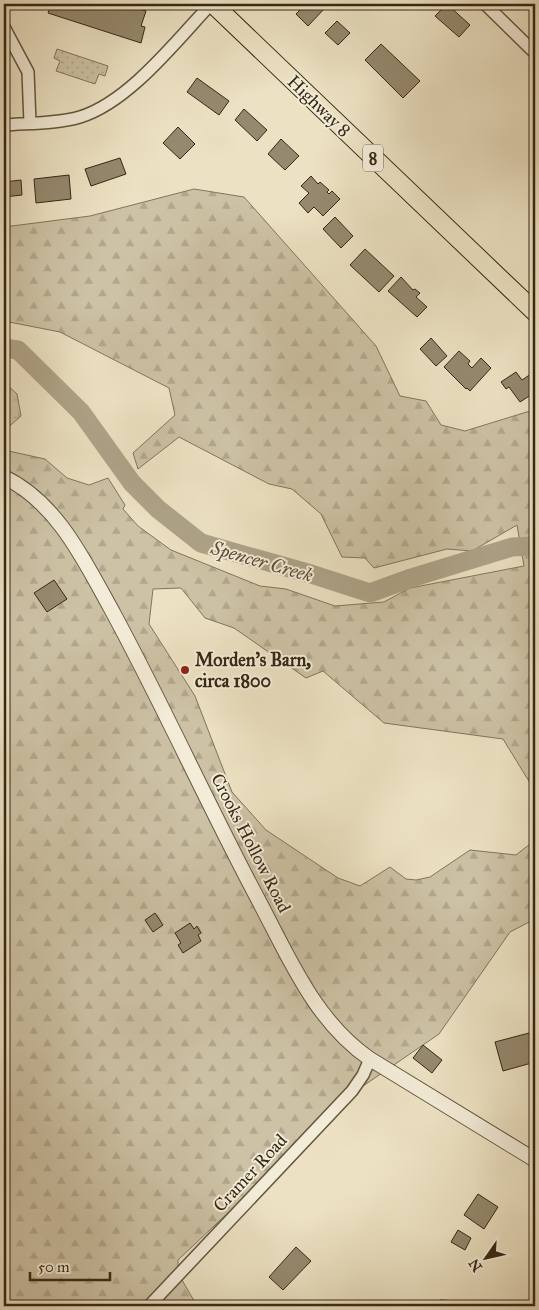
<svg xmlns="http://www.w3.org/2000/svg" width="539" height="1310" font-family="'IM FELL Great Primer',serif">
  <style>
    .green { fill: url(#green-dots); stroke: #82755d }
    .forest { fill: url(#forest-firs); stroke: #82755d }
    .wetland { fill: url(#wetland-marsh); stroke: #82755d }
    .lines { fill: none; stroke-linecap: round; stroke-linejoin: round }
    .river { stroke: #aea388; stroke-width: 19 }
    .building { fill: #95896f; stroke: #362815 }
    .minor-casing { stroke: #645640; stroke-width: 14 }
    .tertiary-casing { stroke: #645640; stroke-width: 16 }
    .primary-casing { stroke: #362815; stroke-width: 20 }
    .minor { stroke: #f3ecd8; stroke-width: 11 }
    .tertiary { stroke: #f3ecd8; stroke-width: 14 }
    .primary { stroke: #ece2c3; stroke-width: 18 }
    .poi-dot { fill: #8f2418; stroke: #f3ecd8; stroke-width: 2 }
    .labels { text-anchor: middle; stroke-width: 4; stroke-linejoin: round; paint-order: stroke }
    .shield { fill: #f3ecd8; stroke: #6f6350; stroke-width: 1 }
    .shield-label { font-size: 16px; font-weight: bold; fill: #362815 }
    .street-label { font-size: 18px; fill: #362815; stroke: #f3ecd8 }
    .poi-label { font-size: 18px; font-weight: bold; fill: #362815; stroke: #f3ecd8; text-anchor: start }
    .water-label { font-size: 19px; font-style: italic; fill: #5a4d38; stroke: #f3ecd8 }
  </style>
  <defs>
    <pattern id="green-dots" width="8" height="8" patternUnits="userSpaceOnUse" patternTransform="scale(1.25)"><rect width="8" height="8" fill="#cdc2a5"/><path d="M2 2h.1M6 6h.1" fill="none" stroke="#b1a78d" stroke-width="1.8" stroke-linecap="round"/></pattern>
    <pattern id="forest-firs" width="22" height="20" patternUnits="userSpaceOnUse" patternTransform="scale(1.25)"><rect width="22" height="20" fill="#cdc2a5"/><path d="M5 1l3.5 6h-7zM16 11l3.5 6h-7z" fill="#b1a78d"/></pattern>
    <pattern id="wetland-marsh" width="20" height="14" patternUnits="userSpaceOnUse" patternTransform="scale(1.25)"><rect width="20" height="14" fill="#cdc2a5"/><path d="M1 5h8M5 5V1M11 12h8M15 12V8" fill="none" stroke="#b1a78d"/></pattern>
  </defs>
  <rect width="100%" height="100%" fill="#ece2c3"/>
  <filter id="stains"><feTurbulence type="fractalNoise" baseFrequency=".004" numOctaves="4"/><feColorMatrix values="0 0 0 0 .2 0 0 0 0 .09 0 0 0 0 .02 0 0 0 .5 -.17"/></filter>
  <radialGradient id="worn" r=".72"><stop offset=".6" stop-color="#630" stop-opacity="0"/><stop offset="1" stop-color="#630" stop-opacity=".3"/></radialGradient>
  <path class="green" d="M57,49L108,66L105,76L99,74L95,84L56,71L60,61L54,58Z"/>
  <path class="forest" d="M194,189L244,197L376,346L400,396L426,401L441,425L465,431L530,411L535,403V791L503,739L384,723L323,671L306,678L234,628L205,618L181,588L153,589L149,624L195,696L232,792L266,830L338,878L360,886L390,867L406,879L416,880L430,877L470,850L516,855L535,840V919L510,932L439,1034L331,1108L286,1158L178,1260V1273L197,1306H4V450L45,459L67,478L89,485L108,478L125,505L123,509L138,526L171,550L260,586L286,589L335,606L384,602L410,588L524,566L517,525L472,551L447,549L374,568L365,558L342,557L321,514L292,489L269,484L179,437L138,469L133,453L175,415L169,388L60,332L4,321V227L90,216Z"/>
  <path class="wetland" d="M4,382L17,394L21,416L4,431Z"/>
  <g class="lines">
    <path class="river" d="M4,348L18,350L81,412L132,483L158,509L201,543L311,574L370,593L411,578L512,547L535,546"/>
  </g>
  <path class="building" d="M51,4H124L146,11L141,26L145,27L141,43L48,13Z
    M306,4H321L325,8L308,26L296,14Z
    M447,4L470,25L459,37L435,16Z
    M337,21L350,33L338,45L325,33Z
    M381,44L420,81L403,98L365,60Z
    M197,78L229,101L219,115L187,92Z
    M244,109L267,130L257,141L235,120Z
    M178,127L195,144L180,159L163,143Z
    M281,139L299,156L285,170L268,154Z
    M120,158L126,174L91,186L85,169Z
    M69,175L71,199L36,203L34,179Z
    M311,176L318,184L320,182L329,190L327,192L329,194L332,191L340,199L323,216L314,207L308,213L299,203L309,193L301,186Z
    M21,180L22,195L4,197V182Z
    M335,217L353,236L341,248L323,229Z
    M365,249L394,276L379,292L350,265Z
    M401,277L413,290L415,289L420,293L416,297L427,307L417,317L388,291Z
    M431,338L447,356L436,366L420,349Z
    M459,351L470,361L468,364L472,368L481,358L491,368L470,391L467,388L466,389L444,367Z
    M516,372L522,380L534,372L535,374V388L532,390L534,393L520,402L509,387L506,389L501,382Z
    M54,580L67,599L47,612L34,593Z
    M155,913L163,925L153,932L145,920Z
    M190,923L194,929L197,926L201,933L198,935L201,941L183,953L178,945L181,943L175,933Z
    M529,1033L535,1062L503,1071L495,1042Z
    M423,1045L442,1060L432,1073L413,1058Z
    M478,1194L498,1207L484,1229L464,1215Z
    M458,1230L471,1238L465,1250L451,1242Z
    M296,1247L311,1261L283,1290L269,1277Z
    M440,1300L459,1301L458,1306H439Z"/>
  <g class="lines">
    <defs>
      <path id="minor" d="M485,4L535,53
        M4,27L28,72L30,123
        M4,125C28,123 56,124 80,117C129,102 176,41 211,4
        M149,1306L352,1091L363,1075L370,1059"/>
      <path id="tertiary" d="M4,477C56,502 83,558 110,607C163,704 208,806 260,903C290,960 316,1022 370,1059L535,1160"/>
      <path id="primary" d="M213,4L535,312"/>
    </defs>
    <use href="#minor" class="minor-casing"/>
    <use href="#tertiary" class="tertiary-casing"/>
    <use href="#primary" class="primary-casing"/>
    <use href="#minor" class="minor"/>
    <use href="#tertiary" class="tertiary"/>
    <use href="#primary" class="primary"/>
  </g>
  <circle class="poi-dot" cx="185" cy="670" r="5"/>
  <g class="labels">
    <rect class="shield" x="363" y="144.5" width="20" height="27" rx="4"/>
    <g class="shield-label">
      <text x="373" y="164">8</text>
    </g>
    <g class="street-label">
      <text transform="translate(319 106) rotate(44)" y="6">Highway 8</text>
      <text transform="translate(251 843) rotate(63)" y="6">Crooks Hollow Road</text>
      <text transform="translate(250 1173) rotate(-47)" y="6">Cramer Road</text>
    </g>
    <g class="poi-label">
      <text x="195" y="666">Morden's Barn,<tspan x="195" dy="21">circa 1800</tspan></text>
    </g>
    <g class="water-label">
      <text transform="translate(262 561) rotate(16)" y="7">Spencer Creek</text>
    </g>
  </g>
  <rect width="539" height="1310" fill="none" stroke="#ece2c3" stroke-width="20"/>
  <rect x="5" y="5" width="529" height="1300" fill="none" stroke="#362815" stroke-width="2.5"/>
  <rect x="10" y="10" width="519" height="1290" fill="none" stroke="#362815"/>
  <g transform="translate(486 1258) rotate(236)" stroke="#f3ecd8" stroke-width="4" paint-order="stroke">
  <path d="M0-4L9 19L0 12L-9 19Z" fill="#362815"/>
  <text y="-8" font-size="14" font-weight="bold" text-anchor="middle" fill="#362815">N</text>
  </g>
  <path d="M30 1272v8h80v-8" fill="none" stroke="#362815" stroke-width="2.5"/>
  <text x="38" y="1272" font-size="15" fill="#362815" stroke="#f3ecd8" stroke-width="4" paint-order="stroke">50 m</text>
  <rect width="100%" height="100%" filter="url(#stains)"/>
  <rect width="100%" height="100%" fill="url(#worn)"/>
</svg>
